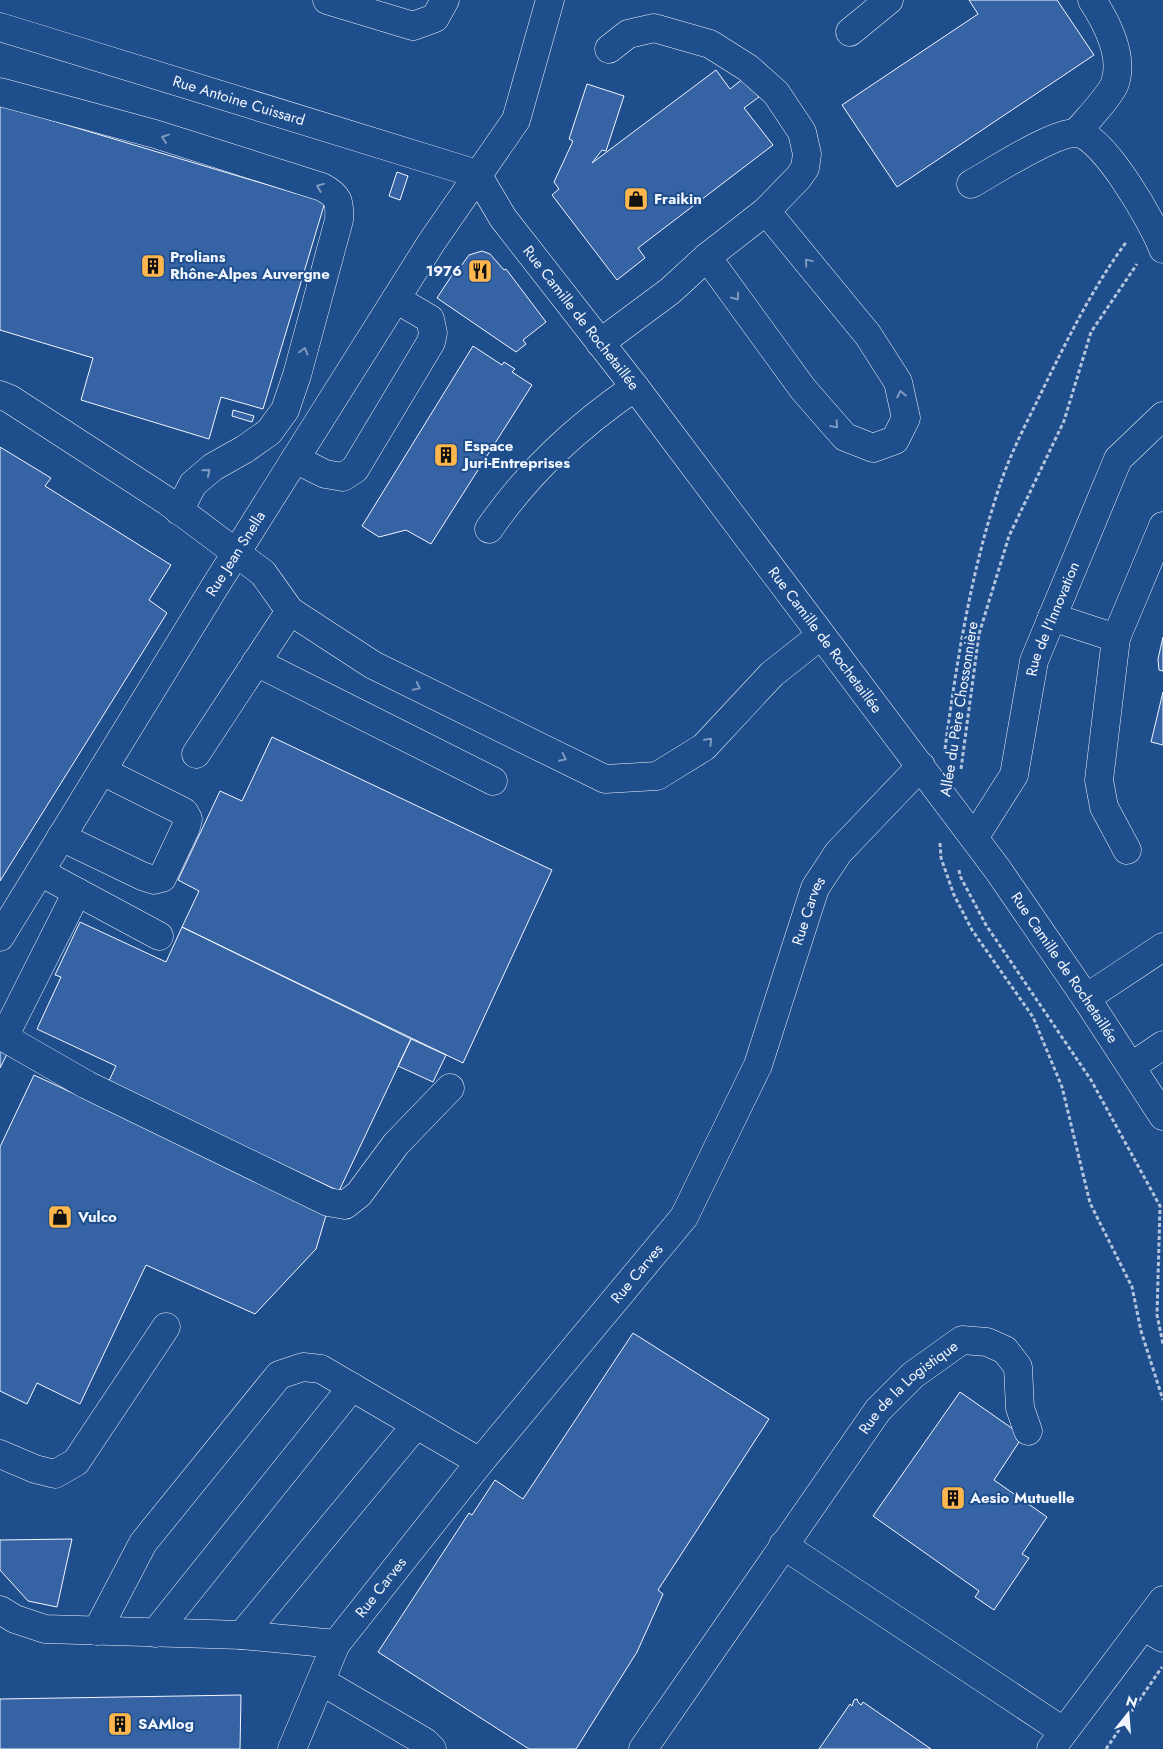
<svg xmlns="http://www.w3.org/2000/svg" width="1163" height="1749" font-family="Jost,sans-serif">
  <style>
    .building { fill: #3563a3; stroke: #f2f6ff }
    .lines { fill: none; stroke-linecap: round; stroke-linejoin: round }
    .minor-casing { stroke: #f2f6ff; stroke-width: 29 }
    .path { stroke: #b3c4dc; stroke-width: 3; stroke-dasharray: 4 2.5; stroke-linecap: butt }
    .minor { stroke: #1f4e8c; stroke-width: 28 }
    .oneway { stroke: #7e9ac0 }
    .labels { text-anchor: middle; stroke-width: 4; stroke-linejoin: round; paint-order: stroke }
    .street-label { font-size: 15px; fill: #f2f6ff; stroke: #1f4e8c }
    .poi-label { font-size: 15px; font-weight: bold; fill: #f2f6ff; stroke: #1f4e8c; text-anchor: start }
  </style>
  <rect width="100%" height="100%" fill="#1f4e8c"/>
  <path class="building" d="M969,0H1057L1094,55L897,187L842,105L978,14Z
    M716,70L730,89L744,78L759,97L744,108L773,145L638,248L645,258L617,280L552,195L559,189L554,182L573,141L569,139L587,84L624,96L606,151L602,150L592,163Z
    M0,105L325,202L263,409L221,397L209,439L81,400L93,358L0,330Z
    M397,172L408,176L400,200L389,196Z
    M482,251L490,254L504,270L506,269L546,322L523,340L526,344L516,352L437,298L454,272L456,273L469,255Z
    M473,346L502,365L504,362L515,369L512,372L532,385L431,544L406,530L379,537L362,526Z
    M233,410L254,416L252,422L232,416Z
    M0,447L51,478L45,486L171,565L149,600L167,613L0,881Z
    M1163,637V671L1159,670L1158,659Z
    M1163,692V745L1151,742Z
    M272,737L552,870L463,1063L182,927L199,891L178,880L220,791L242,801Z
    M80,922L166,962L182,927L411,1039L339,1191L108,1083L116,1066L37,1029L61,977L55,975Z
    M411,1039L446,1055L433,1082L398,1066Z
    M0,1051L7,1054L0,1068Z
    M34,1075L327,1212L316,1249L255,1314L146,1265L80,1404L37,1383L27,1404L0,1391V1147Z
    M633,1333L769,1419L658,1590L663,1594L637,1652L576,1749H529L378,1652L469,1513L472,1515L495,1480L523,1499Z
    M960,1392L1023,1436L994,1480L1047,1517L1022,1554L1029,1558L994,1610L975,1597L979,1591L873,1516Z
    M72,1539L57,1607L28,1601L0,1570V1540Z
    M241,1695L240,1749H0V1699Z
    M857,1699L858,1702L861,1705L863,1702L931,1749H819L850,1704L852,1706L854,1700Z"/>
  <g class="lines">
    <defs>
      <g id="minor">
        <path d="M327,0L413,26L435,18L445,0"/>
        <path id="s1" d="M0,27L477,174"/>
        <path d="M850,32L889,0"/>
        <path d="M0,92L155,134L322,187C339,196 340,202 339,220L297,375L285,410L269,432L245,449L213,467L193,484L179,511"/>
        <path d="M1077,132C1086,121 1111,95 1115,83C1124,56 1107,23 1092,0"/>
        <path id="s2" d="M477,174L503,218L635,387L998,870L1086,998L1163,1116"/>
        <path d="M971,184C993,172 1055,131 1077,133C1103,135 1154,224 1163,249"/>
        <path d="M707,257L803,389L845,437L873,448L895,440L906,418L898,382L868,335L766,211"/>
        <path d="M600,343L670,291L707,257L766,211L798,178L805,168L807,154L802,132L776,93L748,68L710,44L654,28L628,34L609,49"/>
        <path d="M0,395L10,399L167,501L263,573L290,611L373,665L605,779L657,776L704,747L772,674L820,636"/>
        <path d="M295,459L325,474L343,477L355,469L431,342L433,333L430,319L396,299"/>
        <path d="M489,529C529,471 577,427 635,387"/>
        <path d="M1052,617L1116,638"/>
        <path d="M256,662L493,781"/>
        <path d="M196,754L290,611"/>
        <path d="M61,837L142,876L154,880L162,878L186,827L188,819L184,812L102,771"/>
        <path id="s3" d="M974,838L1014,775L1034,661L1118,459L1163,416"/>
        <path d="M1127,850L1104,807L1099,780L1116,638L1163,526"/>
        <path d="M40,872L159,936"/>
        <path id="s4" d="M0,937L214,588L431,243L516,120L550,0"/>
        <path d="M1086,998L1163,947"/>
        <path d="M0,1035L87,1085L328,1202L345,1205L359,1194L396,1144L450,1088"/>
        <path d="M4,1037L77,892"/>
        <path d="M1132,1066L1163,1045"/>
        <path d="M0,1454L35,1469L55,1474L76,1462L166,1327"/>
        <path d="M783,1545L1063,1731"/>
        <path d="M0,1610L15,1619L45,1629L242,1635L336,1644"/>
        <path d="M1143,1626L1163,1638"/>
        <path d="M97,1631L143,1543L279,1375L303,1367L321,1369L480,1462"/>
        <path d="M155,1633L352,1387"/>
        <path d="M242,1635L416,1425"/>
        <path d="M321,1681L425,1742L432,1749"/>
        <path id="s5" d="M292,1749L336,1644L480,1462L684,1217L758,1065L815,888L838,853L921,766"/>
        <path id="s6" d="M643,1749L878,1410L913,1375L962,1340L987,1342L1005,1350L1018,1367L1020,1408L1028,1431"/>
        <path d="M1051,1749L1163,1600"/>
      </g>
    </defs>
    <use href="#minor" class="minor-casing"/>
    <path class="path" d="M945,749C957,659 972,565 1002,479C1013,448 1029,418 1043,389C1068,338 1093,287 1127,241
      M961,769L979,634L1009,536L1064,421L1091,332L1137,264
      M940,843L941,858L954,895L972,930L1033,1017L1062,1087L1090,1203L1132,1287L1141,1331L1163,1400
      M959,870L960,876L986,925L1091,1080L1160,1206L1157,1315L1163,1344
      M1106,1749L1162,1667"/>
    <use href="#minor" class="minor"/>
  </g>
  <defs><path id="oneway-chevron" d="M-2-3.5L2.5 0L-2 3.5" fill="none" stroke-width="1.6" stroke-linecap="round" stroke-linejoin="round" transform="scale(1.25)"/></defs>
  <g class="oneway">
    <use href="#oneway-chevron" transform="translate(165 138) rotate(-162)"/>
    <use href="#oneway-chevron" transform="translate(320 187) rotate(-158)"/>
    <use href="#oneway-chevron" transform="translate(808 262) rotate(-130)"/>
    <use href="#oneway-chevron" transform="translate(736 297) rotate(54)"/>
    <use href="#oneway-chevron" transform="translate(304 351) rotate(-75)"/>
    <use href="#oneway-chevron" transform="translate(901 394) rotate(-102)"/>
    <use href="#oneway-chevron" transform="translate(835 425) rotate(49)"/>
    <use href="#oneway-chevron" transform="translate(207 472) rotate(-40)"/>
    <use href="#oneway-chevron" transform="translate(417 687) rotate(26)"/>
    <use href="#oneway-chevron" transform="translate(709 741) rotate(-46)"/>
    <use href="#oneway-chevron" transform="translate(563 758) rotate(26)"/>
  </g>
  <defs>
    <symbol id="shop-square" viewBox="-11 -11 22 22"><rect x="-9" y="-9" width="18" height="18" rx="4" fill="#ffb74d" stroke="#1f4e8c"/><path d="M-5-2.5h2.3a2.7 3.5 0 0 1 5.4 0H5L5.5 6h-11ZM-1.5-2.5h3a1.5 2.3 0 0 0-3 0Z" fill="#111"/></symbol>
    <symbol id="building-square" viewBox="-11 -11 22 22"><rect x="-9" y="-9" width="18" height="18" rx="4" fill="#ffb74d" stroke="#1f4e8c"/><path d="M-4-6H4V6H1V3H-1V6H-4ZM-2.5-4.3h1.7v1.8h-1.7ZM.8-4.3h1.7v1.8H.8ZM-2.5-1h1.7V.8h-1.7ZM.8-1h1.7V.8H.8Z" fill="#111"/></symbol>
    <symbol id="restaurant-square" viewBox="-11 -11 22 22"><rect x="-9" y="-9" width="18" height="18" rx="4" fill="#ffb74d" stroke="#1f4e8c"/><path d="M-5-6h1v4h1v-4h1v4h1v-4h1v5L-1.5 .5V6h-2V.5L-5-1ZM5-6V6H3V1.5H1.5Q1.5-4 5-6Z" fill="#111"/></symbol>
  </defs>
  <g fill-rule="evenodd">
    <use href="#shop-square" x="622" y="185" width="28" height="28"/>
    <use href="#building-square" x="139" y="252" width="28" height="28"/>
    <use href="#restaurant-square" x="466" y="257" width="28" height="28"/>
    <use href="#building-square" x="432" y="441" width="28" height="28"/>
    <use href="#shop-square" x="46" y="1203" width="28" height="28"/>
    <use href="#building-square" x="939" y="1484" width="28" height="28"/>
    <use href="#building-square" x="106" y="1710" width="28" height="28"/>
  </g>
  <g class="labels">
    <g class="street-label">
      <text dy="5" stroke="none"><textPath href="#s1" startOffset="250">Rue Antoine Cuissard</textPath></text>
      <text dy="5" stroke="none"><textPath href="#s2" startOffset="178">Rue Camille de Rochetaillée</textPath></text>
      <text dy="5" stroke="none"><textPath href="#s4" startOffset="450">Rue Jean Snella</textPath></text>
      <text dy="5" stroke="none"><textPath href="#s3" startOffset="236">Rue de l'Innovation</textPath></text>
      <text dy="5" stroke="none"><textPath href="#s2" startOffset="582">Rue Camille de Rochetaillée</textPath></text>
      <text transform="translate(959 709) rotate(-81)" y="5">Allée du Père Chossonnière</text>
      <text dy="5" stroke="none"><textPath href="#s5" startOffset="996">Rue Carves</textPath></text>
      <text dy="5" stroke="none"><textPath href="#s2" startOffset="988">Rue Camille de Rochetaillée</textPath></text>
      <text dy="5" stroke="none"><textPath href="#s5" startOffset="591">Rue Carves</textPath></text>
      <text dy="5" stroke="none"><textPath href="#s6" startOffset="450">Rue de la Logistique</textPath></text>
      <text dy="5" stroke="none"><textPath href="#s5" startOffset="186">Rue Carves</textPath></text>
    </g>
    <g class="poi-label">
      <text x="654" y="204">Fraikin</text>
      <text x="170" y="262">Prolians<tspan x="170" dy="17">Rhône-Alpes Auvergne</tspan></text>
      <text x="462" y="276" text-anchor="end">1976</text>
      <text x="464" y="451">Espace<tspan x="464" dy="17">Juri-Entreprises</tspan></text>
      <text x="78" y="1222">Vulco</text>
      <text x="970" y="1503">Aesio Mutuelle</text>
      <text x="138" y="1729">SAMlog</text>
    </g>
  </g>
  <g transform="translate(1128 1714) rotate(17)" stroke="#1f4e8c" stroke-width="4" paint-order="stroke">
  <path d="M0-4L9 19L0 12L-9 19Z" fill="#f2f6ff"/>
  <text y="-8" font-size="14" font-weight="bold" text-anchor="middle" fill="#f2f6ff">N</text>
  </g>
</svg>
